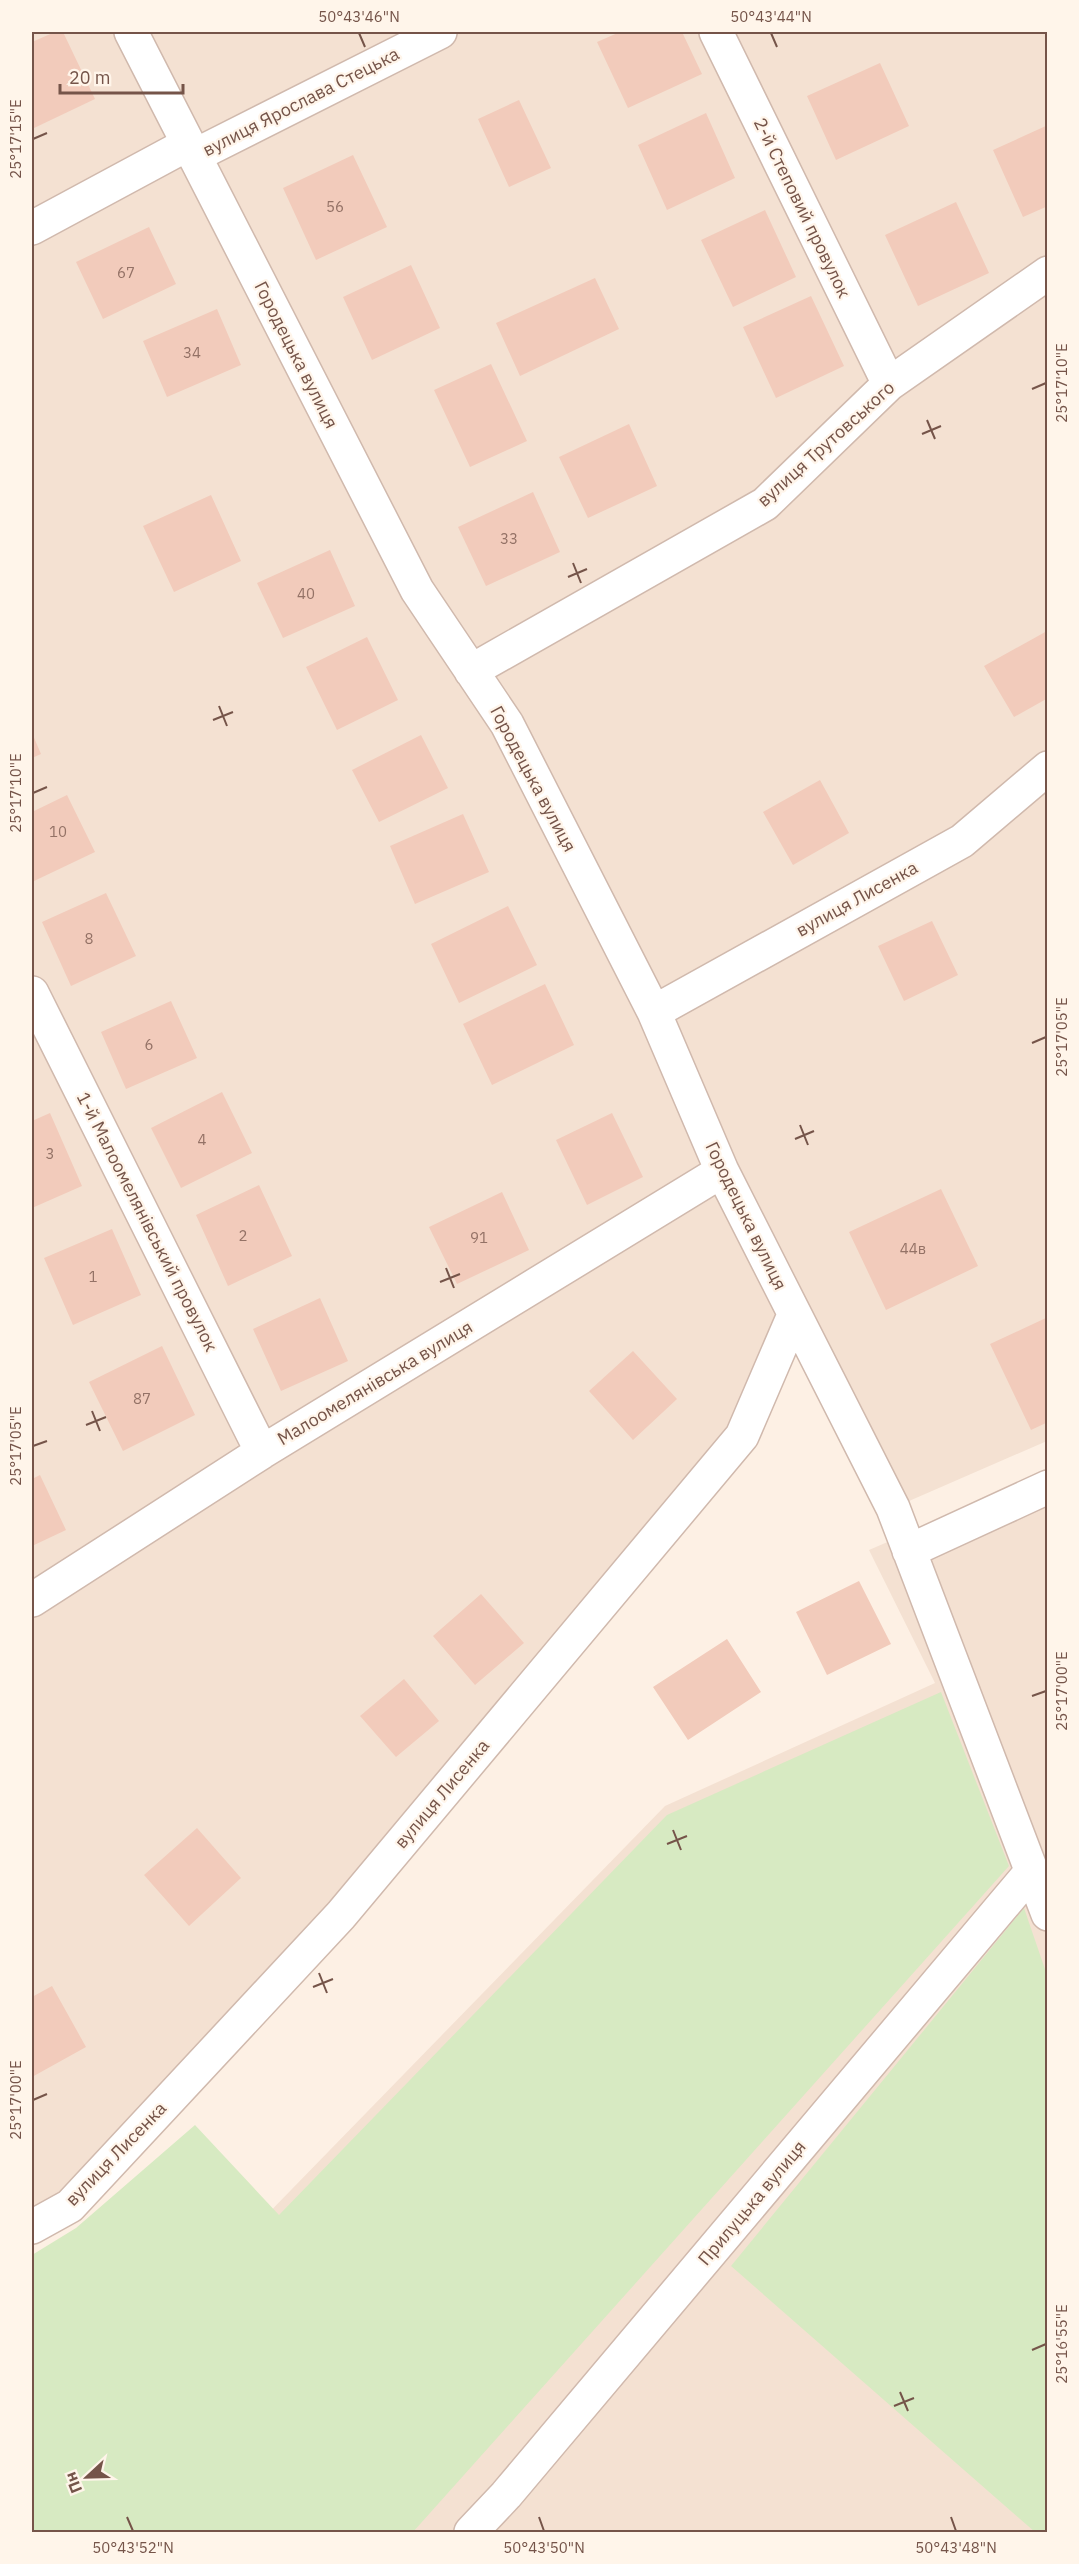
<svg xmlns="http://www.w3.org/2000/svg" width="1079" height="2564" font-family="'IBM Plex Sans',sans-serif">
  <style>
    .residential { fill: #f4e1d2 }
    .green { fill: #d7eac2 }
    .building { fill: #f2cbbb }
    .lines { fill: none; stroke-linecap: round; stroke-linejoin: round }
    .minor-casing { stroke: #d0b9ad; stroke-width: 36 }
    .minor { stroke: #fff; stroke-width: 33 }
    .ticks { fill: none; stroke: #755449; stroke-width: 2 }
    .labels { text-anchor: middle; stroke-width: 4.5; stroke-linejoin: round; paint-order: stroke }
    .number-label { font-size: 15px; fill: #947266 }
    .street-label { font-size: 18px; fill: #755449; stroke: #fff5ea }
    .neatline { fill: none; stroke: #755449; stroke-width: 2 }
    .ticks-label { font-size: 15px; text-anchor: middle; fill: #755449 }
  </style>
  <rect width="100%" height="100%" fill="#fdf0e4"/>
  <path class="residential" d="M32,32H1047V1441L893,1508L795,1315L742,1436L341,1915L32,2227Z
    M1047,1473V2532H32V2456L665,1806L935,1683L869,1550Z"/>
  <path class="green" d="M941,1692L1009,1866L413,2532H32V2255L76,2228L195,2125L279,2215L667,1815Z
    M1024,1908L1048,1978L1047,2532H1035L731,2266Z"/>
  <path class="building" d="M55,32H63L95,99L32,129V42Z
    M620,32H682L702,74L628,108L597,42Z
    M880,63L909,126L836,160L807,96Z
    M519,100L551,168L509,187L478,119Z
    M706,113L735,178L667,210L638,145Z
    M1048,125V206L1023,217L993,150Z
    M353,155L387,227L316,260L283,188Z
    M956,202L989,273L918,306L885,235Z
    M765,210L796,277L733,307L701,240Z
    M149,227L176,284L103,319L76,262Z
    M411,265L440,328L372,360L343,297Z
    M595,278L619,329L520,376L496,323Z
    M811,296L844,366L776,398L743,327Z
    M217,309L241,365L167,397L143,341Z
    M491,364L527,441L470,467L434,390Z
    M629,424L657,486L588,518L559,457Z
    M533,492L560,552L486,586L458,527Z
    M211,495L241,561L174,592L143,526Z
    M330,550L355,606L283,638L257,583Z
    M1047,631L1048,698L1014,717L984,666Z
    M367,637L398,700L337,730L306,667Z
    M32,733L41,754L32,758Z
    M421,735L448,788L379,822L352,770Z
    M820,780L849,833L793,865L763,812Z
    M67,795L95,852L32,882V812Z
    M463,814L489,872L415,904L390,846Z
    M106,893L136,956L71,986L42,922Z
    M508,906L537,965L459,1003L431,944Z
    M932,921L958,975L904,1001L878,946Z
    M545,984L574,1045L492,1085L463,1024Z
    M171,1001L197,1058L126,1089L101,1032Z
    M222,1092L252,1153L181,1188L151,1128Z
    M50,1113L82,1186L32,1208V1121Z
    M612,1113L643,1177L587,1205L556,1140Z
    M259,1185L292,1256L228,1286L196,1215Z
    M941,1189L978,1266L886,1310L849,1232Z
    M502,1192L529,1250L457,1284L429,1227Z
    M112,1229L141,1295L73,1325L44,1258Z
    M320,1298L348,1361L281,1391L253,1329Z
    M1048,1317V1422L1031,1430L990,1344Z
    M162,1346L195,1415L123,1451L89,1382Z
    M633,1351L677,1399L633,1440L589,1391Z
    M40,1475L66,1530L32,1546V1479Z
    M859,1581L891,1644L827,1675L796,1612Z
    M481,1594L524,1643L475,1685L433,1636Z
    M727,1639L761,1692L688,1740L653,1687Z
    M404,1679L439,1721L396,1757L360,1716Z
    M197,1828L241,1878L189,1926L144,1875Z
    M52,1986L86,2047L32,2077V1997Z"/>
  <g class="lines">
    <defs>
      <path id="minor" d="M131,32L417,590L507,724L654,1012L722,1171L893,1508L1048,1914
        M716,32L889,384
        M194,156L440,32
        M32,228L188,144
        M471,671L765,504L889,384L1048,273
        M32,993L262,1452
        M654,1012L962,841L1048,768
        M909,1551L1048,1487
        M32,1600L262,1452L722,1171
        M32,2227L70,2206L341,1915L742,1436L794,1315
        M471,2532L506,2495L1031,1872"/>
    </defs>
    <use href="#minor" class="minor-casing"/>
    <use href="#minor" class="minor"/>
  </g>
  <path class="ticks" d="M359,33L365,47M771,33L777,47M33,139L47,133M1032,389L1046,383M927,420L935,439M922,434L941,426M573,563L581,583M568,577L587,569M219,706L227,726M213,720L233,712M33,793L47,787M1032,1043L1046,1037M800,1125L808,1145M795,1139L814,1131M446,1268L454,1288M440,1282L460,1274M92,1411L100,1431M86,1425L106,1417M33,1446L47,1441M1032,1696L1046,1691M673,1830L681,1850M667,1844L687,1836M319,1973L327,1993M313,1987L333,1979M33,2100L47,2094M1032,2350L1046,2344M900,2392L908,2411M894,2406L914,2398M127,2517L133,2531M539,2517L544,2531M951,2517L956,2531"/>
  <g class="labels">
    <g class="number-label">
      <text x="335" y="212">56</text>
      <text x="126" y="278">67</text>
      <text x="192" y="358">34</text>
      <text x="509" y="544">33</text>
      <text x="306" y="599">40</text>
      <text x="58" y="837">10</text>
      <text x="89" y="944">8</text>
      <text x="149" y="1050">6</text>
      <text x="202" y="1145">4</text>
      <text x="50" y="1159">3</text>
      <text x="243" y="1241">2</text>
      <text x="479" y="1243">91</text>
      <text x="913" y="1254">44в</text>
      <text x="93" y="1282">1</text>
      <text x="142" y="1404">87</text>
    </g>
    <g class="street-label">
      <text transform="translate(301 102) rotate(-27)" y="6">вулиця Ярослава Стецька</text>
      <text transform="translate(802 208) rotate(64)" y="6">2-й Степовий провулок</text>
      <text transform="translate(296 355) rotate(63)" y="6">Городецька вулиця</text>
      <text transform="translate(826 444) rotate(-42)" y="6">вулиця Трутовського</text>
      <text transform="translate(533 779) rotate(62)" y="6">Городецька вулиця</text>
      <text transform="translate(857 899) rotate(-29)" y="6">вулиця Лисенка</text>
      <text transform="translate(746 1216) rotate(64)" y="6">Городецька вулиця</text>
      <text transform="translate(147 1222) rotate(63)" y="6">1-й Малоомелянівський провулок</text>
      <text transform="translate(375 1383) rotate(-31)" y="6">Малоомелянівська вулиця</text>
      <text transform="translate(442 1794) rotate(-50)" y="6">вулиця Лисенка</text>
      <text transform="translate(116 2154) rotate(-46)" y="6">вулиця Лисенка</text>
      <text transform="translate(752 2203) rotate(-50)" y="6">Прилуцька вулиця</text>
    </g>
  </g>
  <rect width="1079" height="2564" fill="none" stroke="#fff5ea" stroke-width="66"/>
  <g transform="translate(87 2477) rotate(248)" stroke="#fff5ea" stroke-width="4.5" paint-order="stroke">
  <path d="M0-4.5L10 22L0 15L-10 22Z" fill="#755449"/>
  <text y="-9" font-size="16" font-weight="bold" text-anchor="middle" fill="#755449">Пн</text>
  </g>
  <path d="M60 84v9h123v-9" fill="none" stroke="#755449" stroke-width="3"/>
  <text x="69" y="84" font-size="18" fill="#755449" stroke="#fff5ea" stroke-width="4.5" paint-order="stroke">20 m</text>
  <rect x="33" y="33" width="1013" height="2498" class="neatline"/>
  <g class="ticks-label">
    <text x="359" y="22">50°43'46"N</text>
    <text x="771" y="22">50°43'44"N</text>
    <text transform="translate(16 139) rotate(-90)" y="5">25°17'15"E</text>
    <text transform="translate(1062 383) rotate(-90)" y="5">25°17'10"E</text>
    <text transform="translate(16 793) rotate(-90)" y="5">25°17'10"E</text>
    <text transform="translate(1062 1037) rotate(-90)" y="5">25°17'05"E</text>
    <text transform="translate(16 1446) rotate(-90)" y="5">25°17'05"E</text>
    <text transform="translate(1062 1691) rotate(-90)" y="5">25°17'00"E</text>
    <text transform="translate(16 2100) rotate(-90)" y="5">25°17'00"E</text>
    <text transform="translate(1062 2344) rotate(-90)" y="5">25°16'55"E</text>
    <text x="133" y="2553">50°43'52"N</text>
    <text x="544" y="2553">50°43'50"N</text>
    <text x="956" y="2553">50°43'48"N</text>
  </g>
</svg>
